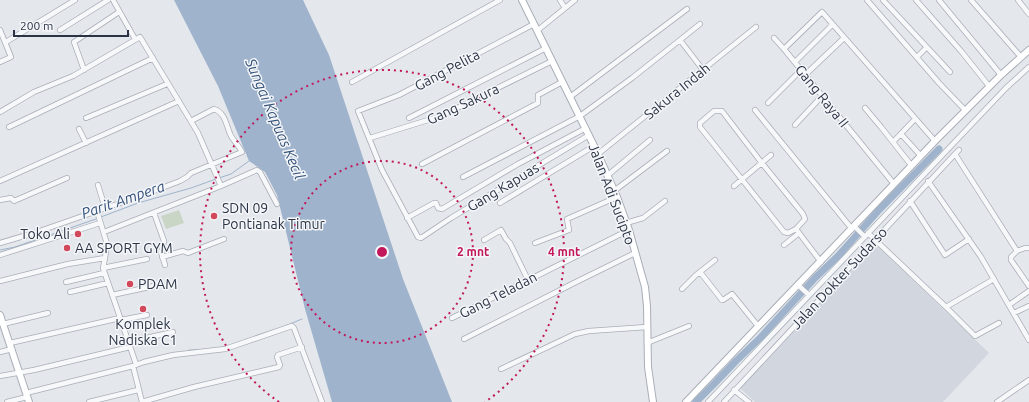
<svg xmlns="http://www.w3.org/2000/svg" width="1029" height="402" font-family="Ubuntu,sans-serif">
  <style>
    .built { fill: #d2d6de }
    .green { fill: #c9d6c5 }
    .water { fill: #9fb4cc }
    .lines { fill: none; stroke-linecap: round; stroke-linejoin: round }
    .stream { stroke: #9fb4cc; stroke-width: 1 }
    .river { stroke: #9fb4cc; stroke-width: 7 }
    .street-casing { stroke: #a9aeb7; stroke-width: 6 }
    .secondary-casing { stroke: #a9aeb7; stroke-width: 8 }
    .street { stroke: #f7f8fa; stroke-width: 4.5 }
    .secondary { stroke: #fff; stroke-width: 6 }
    .ring { fill: none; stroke: #c2185b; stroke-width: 2; stroke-dasharray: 2 4 }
    .poi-dot { fill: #d1495b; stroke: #f4f6f9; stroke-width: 1.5 }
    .labels { text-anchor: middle; stroke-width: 3; stroke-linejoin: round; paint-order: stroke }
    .street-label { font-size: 14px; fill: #2b3445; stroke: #f4f6f9 }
    .poi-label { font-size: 14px; fill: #2b3445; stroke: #f4f6f9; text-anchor: start }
    .water-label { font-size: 15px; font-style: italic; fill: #34527a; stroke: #f4f6f9 }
    .centre { fill: #c2185b; stroke: #f4f6f9; stroke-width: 2 }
    .ring-label { font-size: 12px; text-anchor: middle; font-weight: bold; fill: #c2185b; stroke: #f4f6f9; stroke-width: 3; stroke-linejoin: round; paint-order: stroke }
  </style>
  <rect width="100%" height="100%" fill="#e4e7ec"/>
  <path class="built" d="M874,243L989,353L943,402H755L739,387Z"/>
  <path class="green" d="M179,210L184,223L166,229L161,216Z"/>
  <path class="water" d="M174,0H303L329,55L403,279L452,402H332L305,309L277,195L265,172L249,161L218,86Z"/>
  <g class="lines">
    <path class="stream" d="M219,178L231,174L249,161
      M101,217L138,203L191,188L216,179
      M0,250L15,247L96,219
      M280,328L302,319
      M189,350H199"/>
    <path class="river" d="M696,402L715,383L736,361L759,339L815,278L838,256L879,210L939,149"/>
    <defs>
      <path id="street" d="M113,0L135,39
        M560,0L565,8
        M867,0L939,83L965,110
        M883,0L950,72
        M916,0L961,51L989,86
        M939,0L1001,75
        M971,0L1021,57
        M1018,0L1029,14
        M534,24L399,95L358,111L382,170L418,237L421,238L451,218L589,135
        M0,30L11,57L0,62
        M60,30L108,0
        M538,30L575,0
        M774,38L784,49
        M680,40L700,24
        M6,42L75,0
        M917,57L926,48
        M795,62L832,25
        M84,70L74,42L119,12
        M805,75L844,38
        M352,82L500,0
        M570,97L687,9
        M768,103L801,70
        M865,108L881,127L911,165
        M755,110L852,229
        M0,112L34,92L73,76L140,37L198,133L221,186
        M86,118L167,84
        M409,118L546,48
        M795,125L822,96
        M9,127L153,58
        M79,129L86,143
        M901,134L921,156
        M370,138L441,116L552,61
        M893,142L915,119
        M959,150L955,154L1017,251L1011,257V260L1029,286
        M598,154L756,27
        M422,164L538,103V95L562,82
        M608,175L650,140
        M463,177L580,116L632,78L680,40L703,70
        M0,181L179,101
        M928,181L981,257L1029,340
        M894,184L784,49L822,12L935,141
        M98,185L105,208
        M734,186L771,155
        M614,191L667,151
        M0,200L11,198L14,201L67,178
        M910,201L945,255L969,239
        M500,203L594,146
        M97,211L107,244L105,258
        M154,213L164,241L161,252L165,265
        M407,218L434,203H436L438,208L442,209L518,164L586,128
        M626,223L643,218L665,201
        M854,226L865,237
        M796,229L805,219L803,214L761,162L722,111H714L700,123V127L784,232L788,233L796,229L821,262
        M104,232L221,186L257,170L260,172L277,204
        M868,233L946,307L994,279
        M484,240L501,230L506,239L510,243L528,280
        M0,243L34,233L146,194L180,181L187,177L191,173L242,152C239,146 234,141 231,136C226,126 226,113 214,109L191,121
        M535,243L569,230L567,219L617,197
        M784,245L799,233
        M1017,251L1025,248H1029
        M0,255L100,223
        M162,257L183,251L188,253L224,239
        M103,268L147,259
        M700,272L722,300H723L732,294L758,326
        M0,281L68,264L105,258L103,268L136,364
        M66,282L104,273
        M798,285L809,295
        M682,289L696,275L715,260
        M70,292L108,283
        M112,295L154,286
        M1009,305L1029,291
        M946,307L975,336L999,323
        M1014,313L1029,306
        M452,318L629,230
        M121,320L147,315
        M3,324L48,313
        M464,339L578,281L635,253
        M129,342L173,332
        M10,343L120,318
        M647,343L689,326
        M0,352L12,349
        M133,366L144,362L173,355L225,349L292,326L294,328L322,402
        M501,369L575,334L589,331L647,327
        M0,376L34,370L130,347
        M734,390L749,402
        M26,393L133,366L142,402
        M7,402L27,397
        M89,402L138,390
        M142,402L194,387L279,367L280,365L277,357L278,355L302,347
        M708,402L1006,88L1029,67
        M724,402L955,154
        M997,402L1029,380"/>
      <path id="secondary" d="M522,0L598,154L617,197L629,230L645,287L647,306L648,367L653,402
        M0,315L29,402
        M686,402L935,141L1001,75L1029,50"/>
    </defs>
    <use href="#street" class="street-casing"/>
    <use href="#secondary" class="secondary-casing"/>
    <use href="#street" class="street"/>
    <use href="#secondary" class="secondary"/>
  </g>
  <g class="ring">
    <circle cx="382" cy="252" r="91"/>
    <path d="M279 402A182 182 0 1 1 485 402"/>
  </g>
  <g class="poi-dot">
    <circle cx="214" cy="216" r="4"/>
    <circle cx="78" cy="234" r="4"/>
    <circle cx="67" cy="248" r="4"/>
    <circle cx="130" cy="284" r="4"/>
    <circle cx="143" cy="309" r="4"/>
  </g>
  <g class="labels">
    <g class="street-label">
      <text transform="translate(447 70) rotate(-28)" y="5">Gang Pelita</text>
      <text transform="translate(677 91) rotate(-39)" y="5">Sakura Indah</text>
      <text transform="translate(822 96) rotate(51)" y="5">Gang Raya II</text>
      <text transform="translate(463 104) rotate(-25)" y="5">Gang Sakura</text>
      <text transform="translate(503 187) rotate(-31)" y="5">Gang Kapuas</text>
      <text transform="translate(612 194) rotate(69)" y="5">Jalan Adi Sucipto</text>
      <text transform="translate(839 278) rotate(-47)" y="5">Jalan Dokter Sudarso</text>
      <text transform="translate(498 295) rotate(-27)" y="5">Gang Teladan</text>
    </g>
    <g class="poi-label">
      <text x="222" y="213">SDN 09<tspan x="222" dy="16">Pontianak Timur</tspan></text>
      <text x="70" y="239" text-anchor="end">Toko Ali</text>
      <text x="75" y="253">AA SPORT GYM</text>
      <text x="138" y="289">PDAM</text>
      <text x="143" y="329" text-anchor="middle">Komplek<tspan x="143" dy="16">Nadiska C1</tspan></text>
    </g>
    <g class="water-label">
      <text transform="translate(275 119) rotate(67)" y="5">Sungai Kapuas Kecil</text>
      <text transform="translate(123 200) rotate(-19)" y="5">Parit Ampera</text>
    </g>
  </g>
  <circle cx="382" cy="252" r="6" class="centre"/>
  <g class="ring-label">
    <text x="473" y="256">2 mnt</text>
    <text x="564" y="256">4 mnt</text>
  </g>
  <path d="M14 30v6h114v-6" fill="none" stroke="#2b3445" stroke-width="2"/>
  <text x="20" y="30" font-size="12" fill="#2b3445" stroke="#f4f6f9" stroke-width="3" paint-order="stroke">200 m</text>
</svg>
